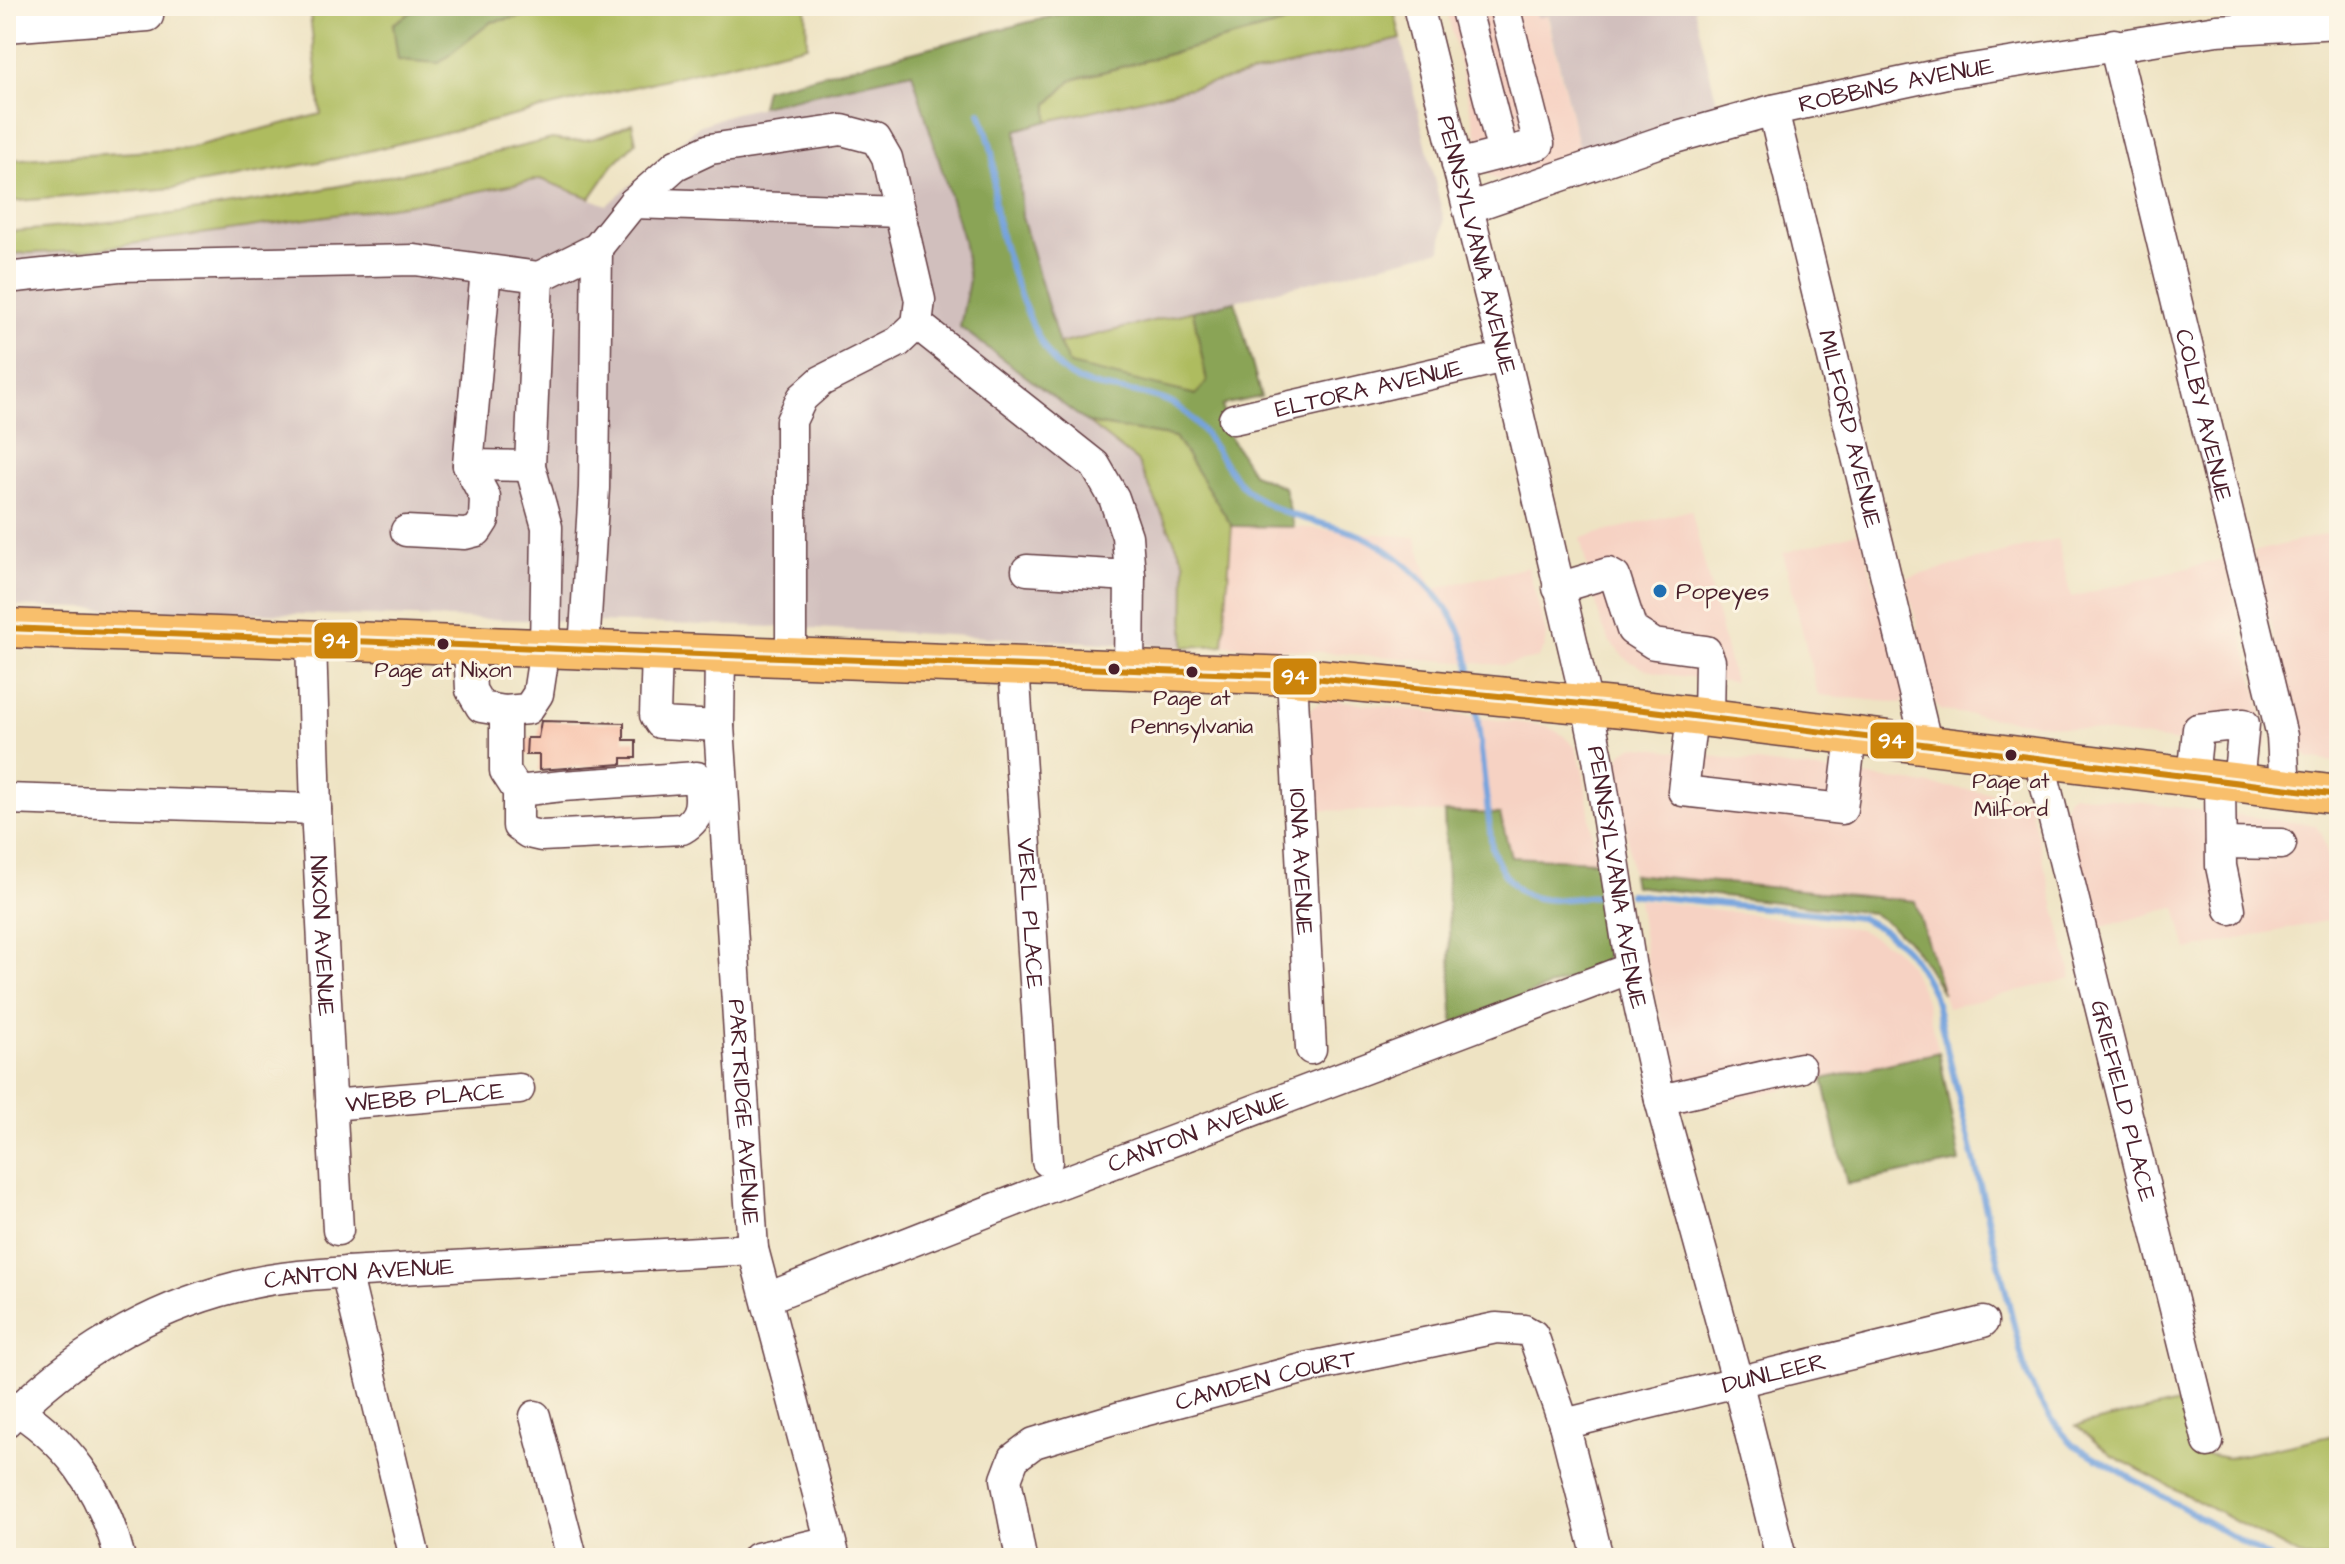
<svg xmlns="http://www.w3.org/2000/svg" width="2345" height="1564" font-family="'Architects Daughter',sans-serif">
  <style>
    .built { fill: #f6d2c3 }
    .industrial { fill: #d1bfbd }
    .green { fill: #aebc5f; stroke: #7c6e45; stroke-width: 2 }
    .forest { fill: #8aa456; stroke: #6a6240; stroke-width: 2 }
    .lines { fill: none; stroke-linecap: round; stroke-linejoin: round }
    .stream { stroke: #74a3dd; stroke-width: 6 }
    .building { fill: #f5ac92 }
    .minor-casing { stroke: #633c42; stroke-width: 33 }
    .major-casing { stroke: #633c42; stroke-width: 41 }
    .minor { stroke: #fff; stroke-width: 30 }
    .major { stroke: #f8bf6c; stroke-width: 38 }
    .bus-1-casing { stroke: #fcf5e5; stroke-width: 12 }
    .bus-1 { stroke: #cc840b; stroke-width: 6 }
    .poi-dot { fill: #1f6fb2; stroke: #fcf5e5; stroke-width: 3 }
    .bus-dot { fill: #4a1f2b; stroke: #fcf5e5; stroke-width: 3 }
    .labels { text-anchor: middle; stroke-width: 6; stroke-linejoin: round; paint-order: stroke }
    .bus-label { font-size: 22px; fill: #4a1f2b; stroke: #fcf5e5 }
    .street-label { font-size: 24px; fill: #4a1f2b; stroke: #fcf5e5 }
    .poi-label { font-size: 24px; fill: #4a1f2b; stroke: #fcf5e5; text-anchor: start }
    .line-badge { stroke: #fcf5e5; stroke-width: 3 }
    .badge-label { font-size: 22px; text-anchor: middle; font-weight: bold; fill: #fff }
  </style>
  <rect width="100%" height="100%" fill="#fcf5e5"/>
  <filter id="ink" filterUnits="userSpaceOnUse"><feTurbulence type="fractalNoise" baseFrequency=".0125" numOctaves="2"/><feDisplacementMap in="SourceGraphic" scale="16" xChannelSelector="R" yChannelSelector="G"/><feConvolveMatrix kernelMatrix="1 2 1 2 8 2 1 2 1" color-interpolation-filters="sRGB"/></filter>
  <filter id="wash" filterUnits="userSpaceOnUse"><feTurbulence type="fractalNoise" baseFrequency=".006" numOctaves="4" result="noise"/><feDisplacementMap in="SourceGraphic" scale="32" xChannelSelector="R" yChannelSelector="G"/><feGaussianBlur stdDeviation="1.8" result="paint"/><feColorMatrix in="noise" values="0 0 0 0 0 0 0 0 0 0 0 0 0 0 0 0 0 1.4 0 .05"/><feComposite in="paint" operator="in"/></filter>
  <g filter="url(#wash)">
    <rect width="100%" height="100%" fill="#eee3c3"/>
    <path class="built" d="M1446,6H1534L1537,17L1547,16L1580,154L1508,179L1498,180L1490,176L1485,170Z
      M1691,510L1734,682L1664,674L1645,669L1627,660L1610,642L1601,623L1580,538Z
      M1232,526L1294,527L1416,537L1432,589L1528,567L1546,633L1545,647L1538,658L1503,665L1223,645Z
      M2339,531V763L2308,758L2301,748L2253,552Z
      M1860,532L1905,697L1901,703L1818,695L1783,553Z
      M2057,539L2071,597L2224,559L2268,739L2265,748L2257,752L1942,711L1935,704L1906,578Z
      M1335,700L1547,726L1564,736L1576,748L1583,770L1596,861L1511,857L1500,814L1313,810L1308,718L1311,708L1321,702Z
      M1634,746L2024,797L2029,802L2072,978L1947,1008L1915,901L1632,874L1618,760L1623,752Z
      M2073,794L2315,825L2322,834L2339,899V918L2187,950L2176,907L2094,929L2064,807L2067,798Z
      M1638,899L1859,929L1893,948L1909,964L1925,998L1939,1052L1684,1112L1647,961Z"/>
    <path class="industrial" d="M1534,6H1700L1694,8L1719,111L1580,154L1548,16L1537,18Z
      M1401,39L1444,220L1441,250L1059,344L1022,217L1016,129Z
      M912,72L963,239L969,280L960,327L1137,461L1185,563L1184,647L812,628L6,606V254L82,251L425,202L540,179L607,205L699,126L731,114Z"/>
    <path class="green" d="M309,6H421L393,24L438,63L491,22L581,6H806L807,45L335,159L175,188L6,202V160L184,149L321,114Z
      M1350,6H1393L1401,39L1048,121V104L1072,80Z
      M632,123L636,142L613,165L590,198L540,179L425,202L82,251L6,254V232C191,218 372,183 552,139C585,145 603,137 632,123Z
      M1193,311L1207,382L1196,395L1070,366L1059,344Z
      M1088,423L1175,437L1232,526L1223,645L1184,647L1185,563L1137,461Z
      M2183,1402L2205,1454L2228,1458L2334,1435L2339,1458V1558H2304L2111,1455L2076,1426Z"/>
    <path class="forest" d="M421,6H581L491,22L439,63L398,60L393,24Z
      M1092,6H1350L1072,80L1048,104V121L1016,130L1022,217L1059,344L1070,365L1196,395L1207,382L1193,311L1235,301L1261,397L1222,405L1228,434L1253,474L1284,487L1294,527L1232,526L1175,437L1088,423L960,327L969,280L963,239L912,72L761,106L765,89Z
      M1444,812L1500,814L1511,857L1596,861L1607,945L1606,958L1596,969L1453,1023Z
      M1632,874L1915,901L1943,994C1921,956 1911,937 1872,913L1634,886Z
      M1939,1052L1960,1162L1847,1184L1823,1079Z"/>
    <g class="lines">
      <path class="stream" d="M980,112C985,127 991,142 993,158C995,174 993,191 995,207C1001,247 1030,334 1056,364C1085,398 1139,384 1175,405C1211,426 1222,476 1259,499C1290,520 1328,522 1362,536C1398,552 1444,596 1460,632C1467,647 1469,663 1471,679
        M1476,706L1492,848C1517,917 1552,898 1611,895
        M1630,894L1861,918C1902,938 1914,955 1934,995L2025,1370C2037,1400 2051,1422 2074,1445L2270,1558"/>
    </g>
    <g id="blocks">
      <path class="building" d="M541,721L624,723V740H636V758H622V764L539,770V755H526L527,738H538Z"/>
    </g>
  </g>
  <g filter="url(#ink)">
    <use href="#blocks" fill-opacity="0" stroke="#633c42" stroke-width="2"/>
    <g class="lines">
      <defs>
        <g id="minor">
          <path id="s1" d="M1418,6L1505,357L1587,705L1598,758L1631,968L1660,1100L1737,1380L1781,1558"/>
          <path d="M1465,6L1503,153"/>
          <path d="M6,27L148,16"/>
          <path id="s2" d="M2114,44L2282,736L2285,789"/>
          <path id="s3" d="M1773,110L1927,746"/>
          <path d="M1457,165L1539,144L1504,6"/>
          <path d="M633,203L900,212"/>
          <path id="s4" d="M1468,208L1660,142L1773,110L1946,73L2217,30L2339,23"/>
          <path d="M6,278L119,266L415,260L539,277L597,248L633,203L676,165L710,149L842,130L876,139L887,158L920,300L917,324L898,342L821,381L802,398L791,421V657"/>
          <path d="M917,324L1095,465L1114,498L1127,536L1130,576L1027,570"/>
          <path id="s5" d="M1234,419L1505,357"/>
          <path d="M468,465L530,466"/>
          <path d="M406,531L465,534L477,531L484,520L485,497L468,465L486,270"/>
          <path d="M1558,588L1608,573L1615,577L1632,630L1654,644L1706,651L1710,661L1709,718"/>
          <path id="s6" d="M311,640L316,809L338,1230"/>
          <path d="M469,646L471,690L481,707L505,711L528,709L538,694L545,648L547,527L530,466L538,277"/>
          <path d="M584,650L594,488L597,248"/>
          <path d="M657,652L655,715L660,723L719,726"/>
          <path id="s7" d="M720,655L719,726L753,1249L835,1558"/>
          <path id="s8" d="M1014,666L1047,1161"/>
          <path d="M1129,670L1130,576"/>
          <path id="s9" d="M1292,676L1311,1049"/>
          <path d="M505,711V771L518,791V826L528,833L541,836L682,829C703,817 702,799 697,777L562,786L518,791"/>
          <path d="M1692,716L1683,791L1842,809L1851,736"/>
          <path id="s10" d="M2039,759L2208,1442"/>
          <path d="M2193,778L2198,729L2244,724L2238,783"/>
          <path d="M2220,781L2221,866L2230,909"/>
          <path d="M6,799L316,809"/>
          <path d="M2221,843L2281,844"/>
          <path d="M1660,1100L1800,1068"/>
          <path id="s11" d="M331,1105L519,1089"/>
          <path d="M346,1272L415,1558"/>
          <path id="s12" d="M767,1298L1040,1191L1631,968"/>
          <path d="M6,1403C68,1440 102,1489 120,1558"/>
          <path d="M535,1416L572,1558"/>
          <path id="s13" d="M6,1422C69,1357 148,1309 236,1287C272,1277 309,1275 346,1272L753,1249"/>
          <path id="s14" d="M1564,1424L1983,1322"/>
          <path d="M757,1558L830,1541"/>
          <path id="s15" d="M1021,1558L1006,1479L1014,1458L1034,1443L1117,1418L1306,1368L1496,1328L1524,1330L1533,1335L1564,1424L1598,1558"/>
        </g>
        <path id="major" d="M6,628L1292,676L1644,710L2339,795"/>
      </defs>
      <use href="#minor" class="minor-casing"/>
      <use href="#major" class="major-casing"/>
      <use href="#minor" class="minor"/>
      <use href="#major" class="major"/>
      <defs>
        <path id="bus-1" d="M6,628L1292,676L1644,710L2339,795"/>
      </defs>
      <use href="#bus-1" class="bus-1-casing"/>
      <use href="#bus-1" class="bus-1"/>
    </g>
  </g>
  <circle class="poi-dot" cx="1660" cy="591" r="8"/>
  <g class="bus-dot">
    <circle cx="443" cy="644" r="7"/>
    <circle cx="1114" cy="669" r="7"/>
    <circle cx="1192" cy="672" r="7"/>
    <circle cx="2011" cy="755" r="7"/>
  </g>
  <g class="labels">
    <g class="bus-label">
      <text x="443" y="677">Page at Nixon</text>
      <text x="1192" y="705">Page at<tspan x="1192" dy="28">Pennsylvania</tspan></text>
      <text x="2011" y="788">Page at<tspan x="2011" dy="28">Milford</tspan></text>
    </g>
    <g class="street-label">
      <text dy="8" stroke="none"><textPath href="#s4" startOffset="446">ROBBINS AVENUE</textPath></text>
      <text dy="8" stroke="none"><textPath href="#s1" startOffset="246">PENNSYLVANIA AVENUE</textPath></text>
      <text dy="8" stroke="none"><textPath href="#s5" startOffset="138">ELTORA AVENUE</textPath></text>
      <text dy="8" stroke="none"><textPath href="#s2" startOffset="382">COLBY AVENUE</textPath></text>
      <text dy="8" stroke="none"><textPath href="#s3" startOffset="328">MILFORD AVENUE</textPath></text>
      <text dy="8" stroke="none"><textPath href="#s9" startOffset="186">IONA AVENUE</textPath></text>
      <text dy="8" stroke="none"><textPath href="#s1" startOffset="894">PENNSYLVANIA AVENUE</textPath></text>
      <text dy="8" stroke="none"><textPath href="#s8" startOffset="248">VERL PLACE</textPath></text>
      <text dy="8" stroke="none"><textPath href="#s6" startOffset="296">NIXON AVENUE</textPath></text>
      <text dy="8" stroke="none"><textPath href="#s11" startOffset="94">WEBB PLACE</textPath></text>
      <text dy="8" stroke="none"><textPath href="#s10" startOffset="352">GRIEFIELD PLACE</textPath></text>
      <text dy="8" stroke="none"><textPath href="#s7" startOffset="458">PARTRIDGE AVENUE</textPath></text>
      <text dy="8" stroke="none"><textPath href="#s12" startOffset="462">CANTON AVENUE</textPath></text>
      <text dy="8" stroke="none"><textPath href="#s13" startOffset="394">CANTON AVENUE</textPath></text>
      <text dy="8" stroke="none"><textPath href="#s14" startOffset="216">DUNLEER</textPath></text>
      <text dy="8" stroke="none"><textPath href="#s15" startOffset="368">CAMDEN COURT</textPath></text>
    </g>
    <g class="poi-label">
      <text x="1676" y="599">Popeyes</text>
    </g>
  </g>
  <g class="line-badge">
    <rect x="313" y="621" width="46" height="39" rx="8" fill="#cc840b"/>
    <rect x="1272" y="657" width="46" height="39" rx="8" fill="#cc840b"/>
    <rect x="1869" y="721" width="46" height="39" rx="8" fill="#cc840b"/>
  </g>
  <g class="badge-label">
    <text x="336" y="648">94</text>
    <text x="1295" y="684">94</text>
    <text x="1892" y="748">94</text>
  </g>
  <rect width="2345" height="1564" fill="none" stroke="#fcf5e5" stroke-width="32"/>
</svg>
